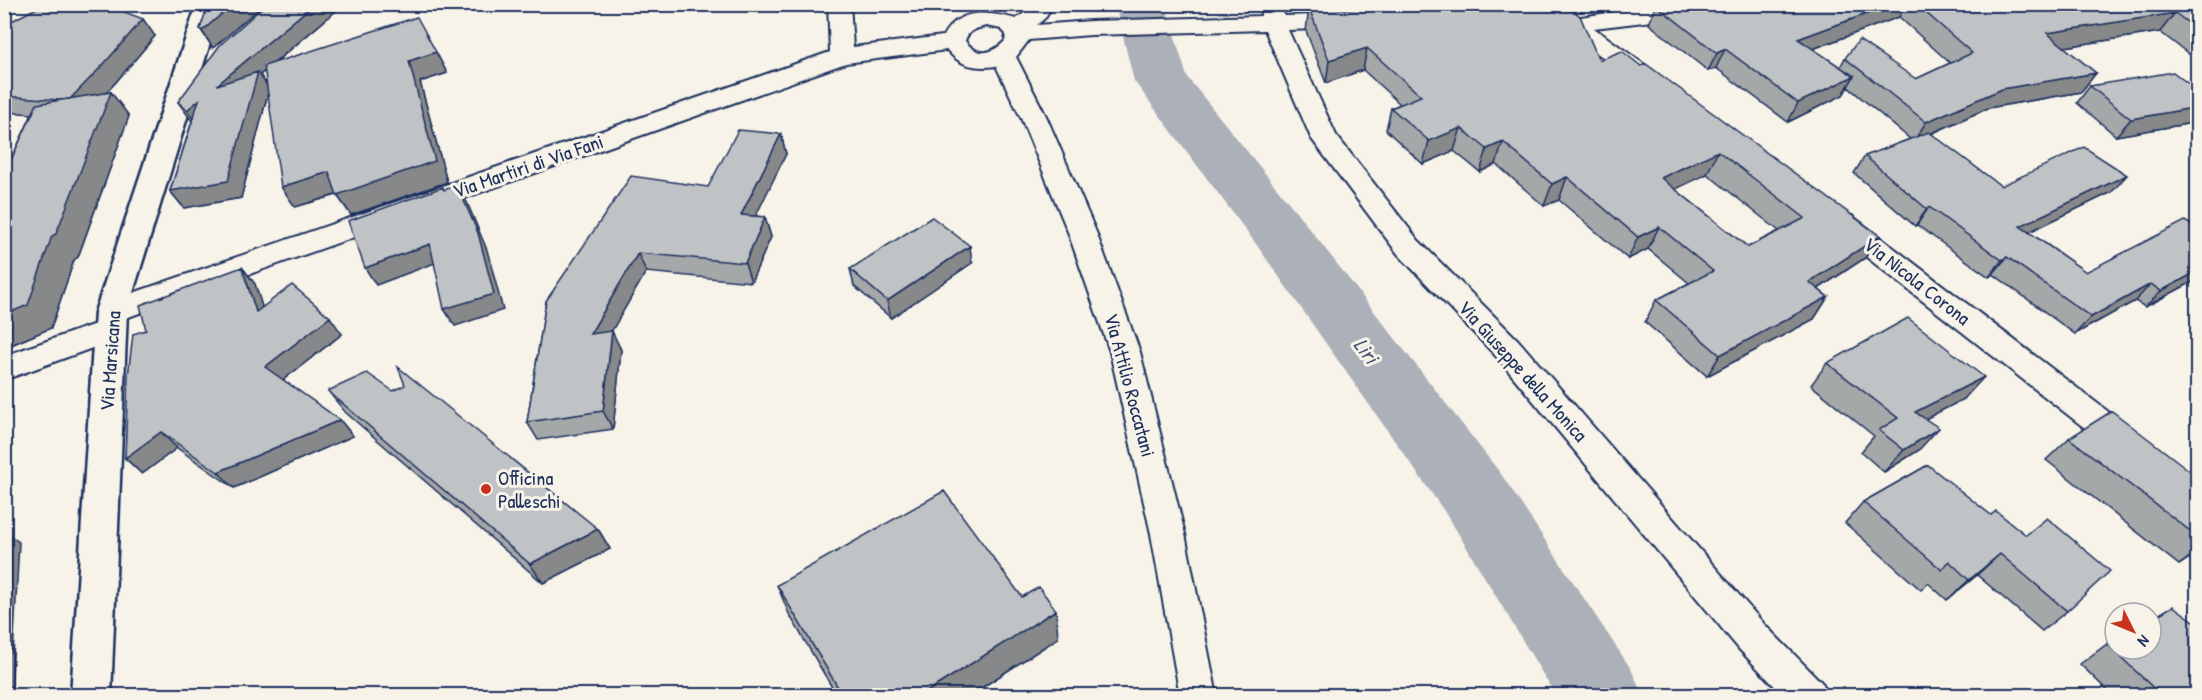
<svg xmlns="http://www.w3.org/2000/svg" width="2202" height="700" font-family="'Patrick Hand',sans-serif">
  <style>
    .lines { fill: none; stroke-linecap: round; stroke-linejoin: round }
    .river { fill: #acb0b9; fill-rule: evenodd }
    .minor-casing { stroke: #1b2f5e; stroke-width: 4 }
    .secondary-casing { stroke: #1b2f5e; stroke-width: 5 }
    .minor { fill: #f7f3e8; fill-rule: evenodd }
    .secondary { fill: #f7f3e8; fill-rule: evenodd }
    .wall { fill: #a5a8a9; stroke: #1b2f5e; stroke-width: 1.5; fill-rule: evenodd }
    .shaded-wall { fill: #86888a; stroke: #1b2f5e; stroke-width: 1.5 }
    .building { fill: #c0c3c5; stroke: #1b2f5e; stroke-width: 1.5; fill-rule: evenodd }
    .poi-dot { fill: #c8321e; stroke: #f7f3e8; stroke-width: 2 }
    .labels { text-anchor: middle; stroke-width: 6; stroke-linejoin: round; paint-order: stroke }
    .street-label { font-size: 20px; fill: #1b2f5e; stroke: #f7f3e8 }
    .poi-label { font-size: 20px; fill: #1b2f5e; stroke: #f7f3e8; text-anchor: start }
    .water-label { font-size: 21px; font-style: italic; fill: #465679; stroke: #f7f3e8 }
  </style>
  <rect width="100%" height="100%" fill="#f7f3e8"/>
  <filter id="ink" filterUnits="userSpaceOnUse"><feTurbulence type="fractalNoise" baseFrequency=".0167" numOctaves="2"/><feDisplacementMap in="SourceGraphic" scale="12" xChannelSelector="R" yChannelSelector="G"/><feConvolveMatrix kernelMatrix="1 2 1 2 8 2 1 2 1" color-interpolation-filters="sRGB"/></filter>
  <g filter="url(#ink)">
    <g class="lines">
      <path class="river" d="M1115,4H1165L1187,77L1298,214L1501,474L1631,669L1643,696H1556L1449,518L1256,244L1134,81Z"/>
      <defs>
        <path id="minor" d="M16,4H55L52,9L4,22V8Z
          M828,4H850L853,47L943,36C959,7 988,12 1016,19L1027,11L1030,4H1053L1046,17L1037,25L1091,21L1261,16L1260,4H1282L1284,16L1348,14L1356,16L1360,21L1356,26L1348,28L1288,30L1336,135L1418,240L1518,340L1765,625L1823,684L1828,696H1784L1739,649L1496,356L1398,254L1311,138L1265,30L1091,35L1029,40L1016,57L1047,118L1096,232L1140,352L1185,534L1217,696H1180L1151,534L1110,352L1068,232L1021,118L996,66C976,69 960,66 947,50L846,63L117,321L120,322L125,330L120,338L4,380V356L104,321L101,320L96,312L101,304L830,52ZM987,26L1001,29L1006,34L1005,41C991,55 978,57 965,41C968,30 977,28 987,26Z
          M1668,4H1747L1744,9L1736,11L1594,28L1656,73L1659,78L1656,83L1647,86L1638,83L1567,31L1555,28L1551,23L1555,18L1563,16L1574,18Z
          M1842,213L1852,216L2140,436L2145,445L2140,454L2129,458L2118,454L1832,230L1828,223L1832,216Z"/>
        <path id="secondary" d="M197,4H222L127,312L111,696H71L95,312Z"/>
      </defs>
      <use href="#minor" class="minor-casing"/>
      <use href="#secondary" class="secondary-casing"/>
      <use href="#minor" class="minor"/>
      <use href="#secondary" class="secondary"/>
    </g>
    <path class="wall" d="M211,4L213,48L200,29Z
      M266,4H344L276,62L436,52L447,73L420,82L447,182L351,215L337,195L295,207L268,93L241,198L184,208L170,191L192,121L178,102ZM265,71L267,86L260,75Z
      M1402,4H1565L1564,9L1599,60L1641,66L1880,236L1865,258L1818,289L1828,297L1814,319L1707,376L1645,322L1656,300L1689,283L1648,249L1628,259L1559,200L1544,206L1496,164L1480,172L1454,151L1423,164L1386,130L1391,108L1400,104L1363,70L1326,83L1306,31L1309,8L1403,10ZM1707,174L1779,231L1748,247L1675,189Z
      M1660,4H2198V61L2160,32L2064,47L2096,73L2081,92L1988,108L1931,134L2001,186L2112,192L2029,232L2086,272L2198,229V279L2145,307L2135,301L2075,334L1993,274L1989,277L1917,225L1915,226L1854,173L1865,156L1910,139L1848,87L1843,95L1788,122L1716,68L1708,71L1649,24L1656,5ZM1899,17L1950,63L1916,79L1845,58L1840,67L1813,49Z
      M4,25L155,36L116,82L106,93L129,116L78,257L74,260L51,328L4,348V175L32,114L7,112L4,110Z
      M2090,86L2198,107V122L2116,136L2077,103Z
      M781,134L786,154L755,216L765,217L771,237L751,282L646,272L611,331L621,350L613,429L538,440L527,422L546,301L708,187Z
      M972,263L891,318L854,286L850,269Z
      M242,267L255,284L262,307L342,334L283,380L340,420L353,436L234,488L177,448L142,474L125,458L146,330Z
      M1827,363L1964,399L1925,419L1919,450L1884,472L1861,452L1874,436L1811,385Z
      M328,391L598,529L610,549L543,583L345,412Z
      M2069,438L2198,477V552L2179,565L2046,460Z
      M1928,465L2067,611L2042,631L1977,575L1947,600L1928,583L1921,590L1845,523L1863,502Z
      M777,585L1022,597L1058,638L969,696H837L789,614Z
      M2107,644L2198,696H2113L2080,664Z"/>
    <path class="shaded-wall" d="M233,4H264L213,48L202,31Z
      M314,4H344L260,75L269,89L241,198L184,208L170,191L217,85Z
      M1632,4H1649L1631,7Z
      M1893,4H1906L1899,17L1788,58L1798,39Z
      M2175,13L2160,32L2033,52L2047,33Z
      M143,19L155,36L116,82L82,118L68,101Z
      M1367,48L1363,70L1326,83L1329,60Z
      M1725,49L1716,68L1708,71L1717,53Z
      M436,52L447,73L420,82L447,182L351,215L337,195L339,194L295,207L281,187L329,172L409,61Z
      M2096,73L2081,92L1988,108L1914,141L1926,122L2002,89Z
      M1854,76L1843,95L1788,122L1798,103Z
      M111,92L129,116L78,257L74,260L51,328L4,348V315Z
      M199,100V127L187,110Z
      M2198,107V122L2116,136L2131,119Z
      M1461,128L1454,151L1423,164L1429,141Z
      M781,134L786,154L747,234L741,215Z
      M1503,142L1496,164L1480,172L1487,149Z
      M1718,151L1707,174L1651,201L1661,178Z
      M2127,175L2112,192L2006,243L2020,226Z
      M1567,177L1559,200L1544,206L1552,184Z
      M457,185L467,202L487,250L503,310L455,326L444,309Z
      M1929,207L1917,225L1915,226L1927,209Z
      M765,217L771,237L751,282L745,263Z
      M1659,227L1648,249L1628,259L1638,237Z
      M1880,236L1865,258L1795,304L1809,282Z
      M430,244L440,261L376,285L365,268Z
      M970,246L972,263L891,318L887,301Z
      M638,253L646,272L599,353L590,334Z
      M2007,257L1993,274L1989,277L2002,260Z
      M242,267L255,284L269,329L256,312Z
      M2198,271V279L2145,307L2161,291Z
      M2151,284L2135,301L2075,334L2091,317Z
      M1828,297L1814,319L1707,376L1720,355Z
      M330,317L342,334L279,383L265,367Z
      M612,331L621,350L613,429L603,411Z
      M1984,377L1964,399L1896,434L1915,412Z
      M340,420L353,436L234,488L218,472Z
      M1939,428L1919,450L1884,472L1904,450Z
      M161,432L177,448L142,474L125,458Z
      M598,529L610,549L543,583L530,564Z
      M4,531L19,542L11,696H4Z
      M2198,551V552L2179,565Z
      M2000,554L1977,575L1947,600L1969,580Z
      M1056,610L1058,638L969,696H920Z"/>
    <path class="building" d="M44,4H104L143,19L103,65L70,99L59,100L4,96V25Z
      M211,4H233L202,31L200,29L207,8Z
      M266,4H314L217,85L258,72L228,181L170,191L199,100L187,110L178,102L220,45Z
      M1660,4H1893L1798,39L1854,76L1798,103L1725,49L1717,53L1656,5Z
      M1916,4H2198V30L2175,13L2047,33L2096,73L2002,89L1926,122L1845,58L1859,40L1916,79L1972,53Z
      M1542,5L1574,11L1580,16L1599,60L1622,51L1641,66L1646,64L1880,236L1809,282L1828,297L1720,355L1656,300L1713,271L1659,227L1638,237L1567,177L1552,184L1503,142L1487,149L1461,128L1429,141L1391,108L1421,96L1367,48L1329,60L1309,8L1411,10L1410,7ZM1718,151L1805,218L1748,247L1661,178Z
      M417,17L436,52L409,61L435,161L337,195L329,172L281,187L264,66Z
      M2173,72L2198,91V107L2131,119L2090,86Z
      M111,92L56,234L52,236L28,305L4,315V175L37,104Z
      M738,130L781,134L741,215L765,217L745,263L638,253L590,334L612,331L603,411L527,422L546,301L631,176L708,187Z
      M1929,132L2001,186L2084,147L2127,175L2020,226L2086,272L2185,221L2198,229V271L2161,291L2151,284L2091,317L2007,257L2002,260L1929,207L1927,209L1865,156Z
      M457,185L478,233L494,294L444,309L430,244L365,268L348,221L443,187L444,190Z
      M932,217L970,246L887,301L850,269Z
      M242,267L256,312L292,285L330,317L265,367L340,420L218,472L161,432L125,458L128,376L133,334L146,330L140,305Z
      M1908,318L1984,377L1915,412L1939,428L1904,450L1879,430L1898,418L1827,363Z
      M398,367L598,529L530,564L328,391L367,373L393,391L405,385Z
      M2112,411L2198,477V537L2069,438Z
      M1928,465L1991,515L1996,511L2026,535L2047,518L2110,571L2067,611L2000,554L1969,580L1949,561L1942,570L1863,502Z
      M944,491L1022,597L1039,587L1056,610L920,696H843L777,585Z
      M2173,606L2198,624V696H2162L2107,644L2115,640V649H2151V619Z"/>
  </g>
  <circle class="poi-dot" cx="486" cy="489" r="6"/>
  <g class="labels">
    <g class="street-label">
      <text transform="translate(528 166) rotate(-19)" y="7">Via Martiri di Via Fani</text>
      <text transform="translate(1917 281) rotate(38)" y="7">Via Nicola Corona</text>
      <text transform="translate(110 361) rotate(-86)" y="7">Via Marsicana</text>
      <text transform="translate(1523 371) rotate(48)" y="7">Via Giuseppe della Monica</text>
      <text transform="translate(1130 385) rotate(75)" y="7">Via Attilio Roccatani</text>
    </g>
    <g class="poi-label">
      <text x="498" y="485">Officina<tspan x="498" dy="23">Palleschi</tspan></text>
    </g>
    <g class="water-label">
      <text transform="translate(1366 351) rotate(53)" y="7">Liri</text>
    </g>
  </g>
  <rect width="2202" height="700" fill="none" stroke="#f7f3e8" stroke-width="24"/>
  <rect x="12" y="12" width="2178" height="676" fill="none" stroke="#1b2f5e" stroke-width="2" filter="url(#ink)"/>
  <g transform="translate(2133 631) rotate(133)"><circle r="28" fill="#f7f3e8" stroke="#9fa5b1" stroke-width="1.5"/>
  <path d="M0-4.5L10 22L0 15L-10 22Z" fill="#c8321e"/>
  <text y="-9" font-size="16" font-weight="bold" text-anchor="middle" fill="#1b2f5e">N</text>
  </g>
</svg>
